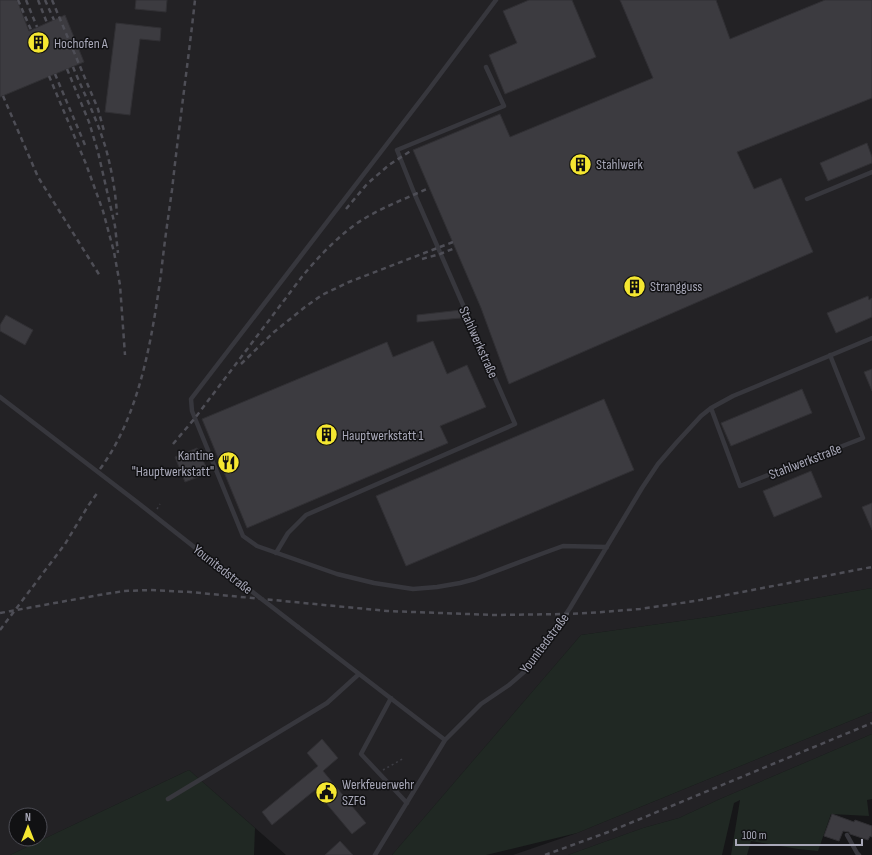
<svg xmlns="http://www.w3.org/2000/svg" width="872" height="855" font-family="'Sofia Sans Condensed',sans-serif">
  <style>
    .built { fill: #232225; fill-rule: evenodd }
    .green { fill: #202823 }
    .building { fill: #3c3b40; stroke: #313034 }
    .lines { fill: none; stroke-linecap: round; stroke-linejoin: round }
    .path { stroke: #3d3d44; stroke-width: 1.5; stroke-dasharray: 2 3; stroke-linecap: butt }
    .lane { stroke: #37373d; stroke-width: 4.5 }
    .rail { stroke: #4e4e56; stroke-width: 2.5; stroke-dasharray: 5 4; stroke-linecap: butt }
    .lane-bridge { stroke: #37373d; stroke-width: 4.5 }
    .labels { text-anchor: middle; stroke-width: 3; stroke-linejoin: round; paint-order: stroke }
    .poi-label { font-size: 14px; fill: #a8a8b8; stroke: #111113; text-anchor: start }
    .street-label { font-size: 14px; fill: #a8a8b8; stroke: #111113 }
  </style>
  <rect width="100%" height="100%" fill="#161618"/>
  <path class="built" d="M0,0H872V588L716,616L581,635L392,855H286L189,770L10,855H0ZM16,815H40V839H16Z
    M872,712V734L720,799L679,818L643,828L568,855H513L577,833Z"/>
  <path class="green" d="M872,588V712L577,833L486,855H392L581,635L716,616Z
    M872,734V799L867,800L869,816L831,814L818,851L798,849L751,841L747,855H731L740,800L734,803L722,855H568L643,828L679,818L720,799Z
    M189,770L255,828L254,855H10Z"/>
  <path class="building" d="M0,0H17L29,31L65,15L84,62L0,97Z
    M136,0H167L166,12L135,9Z
    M529,0H572L596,57L505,94L489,55L517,43L503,11Z
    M620,0H716L730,39L825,0H872V98L737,152L754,189L781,178L813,252L509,384L481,308L413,150L500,114L510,137L653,78Z
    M116,23L161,28L160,41L140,39L130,115L105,112Z
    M867,143L872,157V163L828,181L820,163Z
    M868,296L869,300L872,298V317L836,333L827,313Z
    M461,310V318L417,322V315Z
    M6,315L33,330L25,345L0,331V325Z
    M433,341L447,374L467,365L486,407L440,426L448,443L247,528L202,419L387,342L393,357Z
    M872,369V391L864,372Z
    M802,389L812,413L731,446L721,423Z
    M604,399L634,470L406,566L376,496Z
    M197,448L209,473L185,482L175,457Z
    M811,471L822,497L774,517L763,491Z
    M872,503V530L862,507Z
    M322,739L338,758L323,771L366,823L352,834L315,790L272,825L262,812L318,766L307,753Z
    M832,814L854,822L855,820L872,826V837L870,836L868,840L850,834L849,832L843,831L839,841L824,836Z
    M340,841L353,855H325Z"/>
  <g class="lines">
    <path class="path" d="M157,509L160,504
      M383,770L404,758"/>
    <path class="lane" d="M496,0L430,88L191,399L192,411L243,536L257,546L337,574L374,583L413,589L437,587L460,583L475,579L541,554L563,546L607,547
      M807,199L872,172
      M0,397L137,502L198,550
      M711,408L740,486L863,438L830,355
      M276,553L288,533L306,515L515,424L415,195L397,150L504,106L486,67
      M298,627L445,740
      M391,698L361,754L407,803
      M168,799L327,703L359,674
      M847,835L857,853L859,855
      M375,855L445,740L481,704L509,685L524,672L539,654L570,608L642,488L658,464L677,442L701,416L711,408L733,396L872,338"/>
    <path class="rail" d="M18,0L31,30
      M26,0L37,27
      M38,0L47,23
      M45,0L54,20
      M52,0L98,109L104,131
      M73,67C85,96 102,129 109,161C113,178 116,197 117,215
      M67,69L89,122L98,152L115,226L118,253
      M55,74L85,145
      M49,76L86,164L103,211L114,252L120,285L125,355
      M3,96L38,177L100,276
      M346,209L367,184L389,165L412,150
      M422,259L440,254L455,248
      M241,364L274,332L305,307L322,295L349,282L453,242
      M173,444L195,418L301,278C317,258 341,233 362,220C383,207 407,198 429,188
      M100,469C140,415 152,338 161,274C164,246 168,218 172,190C179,126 188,63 195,0
      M0,613L99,595L124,591L151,590L190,592L387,611L495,615L566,614L589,613L640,609L695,601L872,567
      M0,630L65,544L88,506L98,492
      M545,855L611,831L872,723"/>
    <path class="lane-bridge" d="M198,550L298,627"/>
  </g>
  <defs>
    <symbol id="building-disc" viewBox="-11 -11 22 22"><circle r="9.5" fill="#f5e731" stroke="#111113"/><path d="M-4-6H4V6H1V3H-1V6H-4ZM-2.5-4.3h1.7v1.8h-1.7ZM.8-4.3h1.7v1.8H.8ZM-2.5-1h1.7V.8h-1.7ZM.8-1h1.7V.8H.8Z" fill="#111"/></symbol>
    <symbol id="restaurant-disc" viewBox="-11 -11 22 22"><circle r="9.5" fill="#f5e731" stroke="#111113"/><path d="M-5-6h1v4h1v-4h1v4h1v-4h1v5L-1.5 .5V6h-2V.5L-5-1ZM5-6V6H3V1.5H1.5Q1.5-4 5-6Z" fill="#111"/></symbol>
    <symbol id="civic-disc" viewBox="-11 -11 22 22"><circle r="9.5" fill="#f5e731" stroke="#111113"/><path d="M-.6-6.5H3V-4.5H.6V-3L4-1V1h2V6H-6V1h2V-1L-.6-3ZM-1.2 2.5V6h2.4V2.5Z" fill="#111"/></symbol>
  </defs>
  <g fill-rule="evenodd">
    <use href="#building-disc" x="26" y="30" width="25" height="25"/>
    <use href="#building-disc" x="568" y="152" width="25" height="25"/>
    <use href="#building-disc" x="622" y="274" width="25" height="25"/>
    <use href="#building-disc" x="314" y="422" width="25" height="25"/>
    <use href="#restaurant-disc" x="216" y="450" width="25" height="25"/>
    <use href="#civic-disc" x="314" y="780" width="25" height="25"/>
  </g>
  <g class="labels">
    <g class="poi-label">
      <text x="54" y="48">Hochofen A</text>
      <text x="596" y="169">Stahlwerk</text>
      <text x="650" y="291">Strangguss</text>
      <text x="342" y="440">Hauptwerkstatt 1</text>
      <text x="214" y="460" text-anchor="end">Kantine<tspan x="214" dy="16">"Hauptwerkstatt"</tspan></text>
      <text x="342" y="789">Werkfeuerwehr<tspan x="342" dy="16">SZFG</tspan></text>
    </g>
    <g class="street-label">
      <text transform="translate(479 342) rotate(66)" y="5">Stahlwerkstraße</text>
      <text transform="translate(805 461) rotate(-21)" y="5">Stahlwerkstraße</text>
      <text transform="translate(223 569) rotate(38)" y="5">Younitedstraße</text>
      <text transform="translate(544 643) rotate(-53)" y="5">Younitedstraße</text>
    </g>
  </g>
  <g transform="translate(28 827)"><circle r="19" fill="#111113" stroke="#4d4d55"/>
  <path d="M0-3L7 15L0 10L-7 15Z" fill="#f5e731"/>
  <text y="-6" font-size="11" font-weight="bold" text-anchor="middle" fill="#a8a8b8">N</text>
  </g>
  <path d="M736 839v6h126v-6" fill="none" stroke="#a8a8b8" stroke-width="2"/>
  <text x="742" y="839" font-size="12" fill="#a8a8b8" stroke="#111113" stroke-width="3" paint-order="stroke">100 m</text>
</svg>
